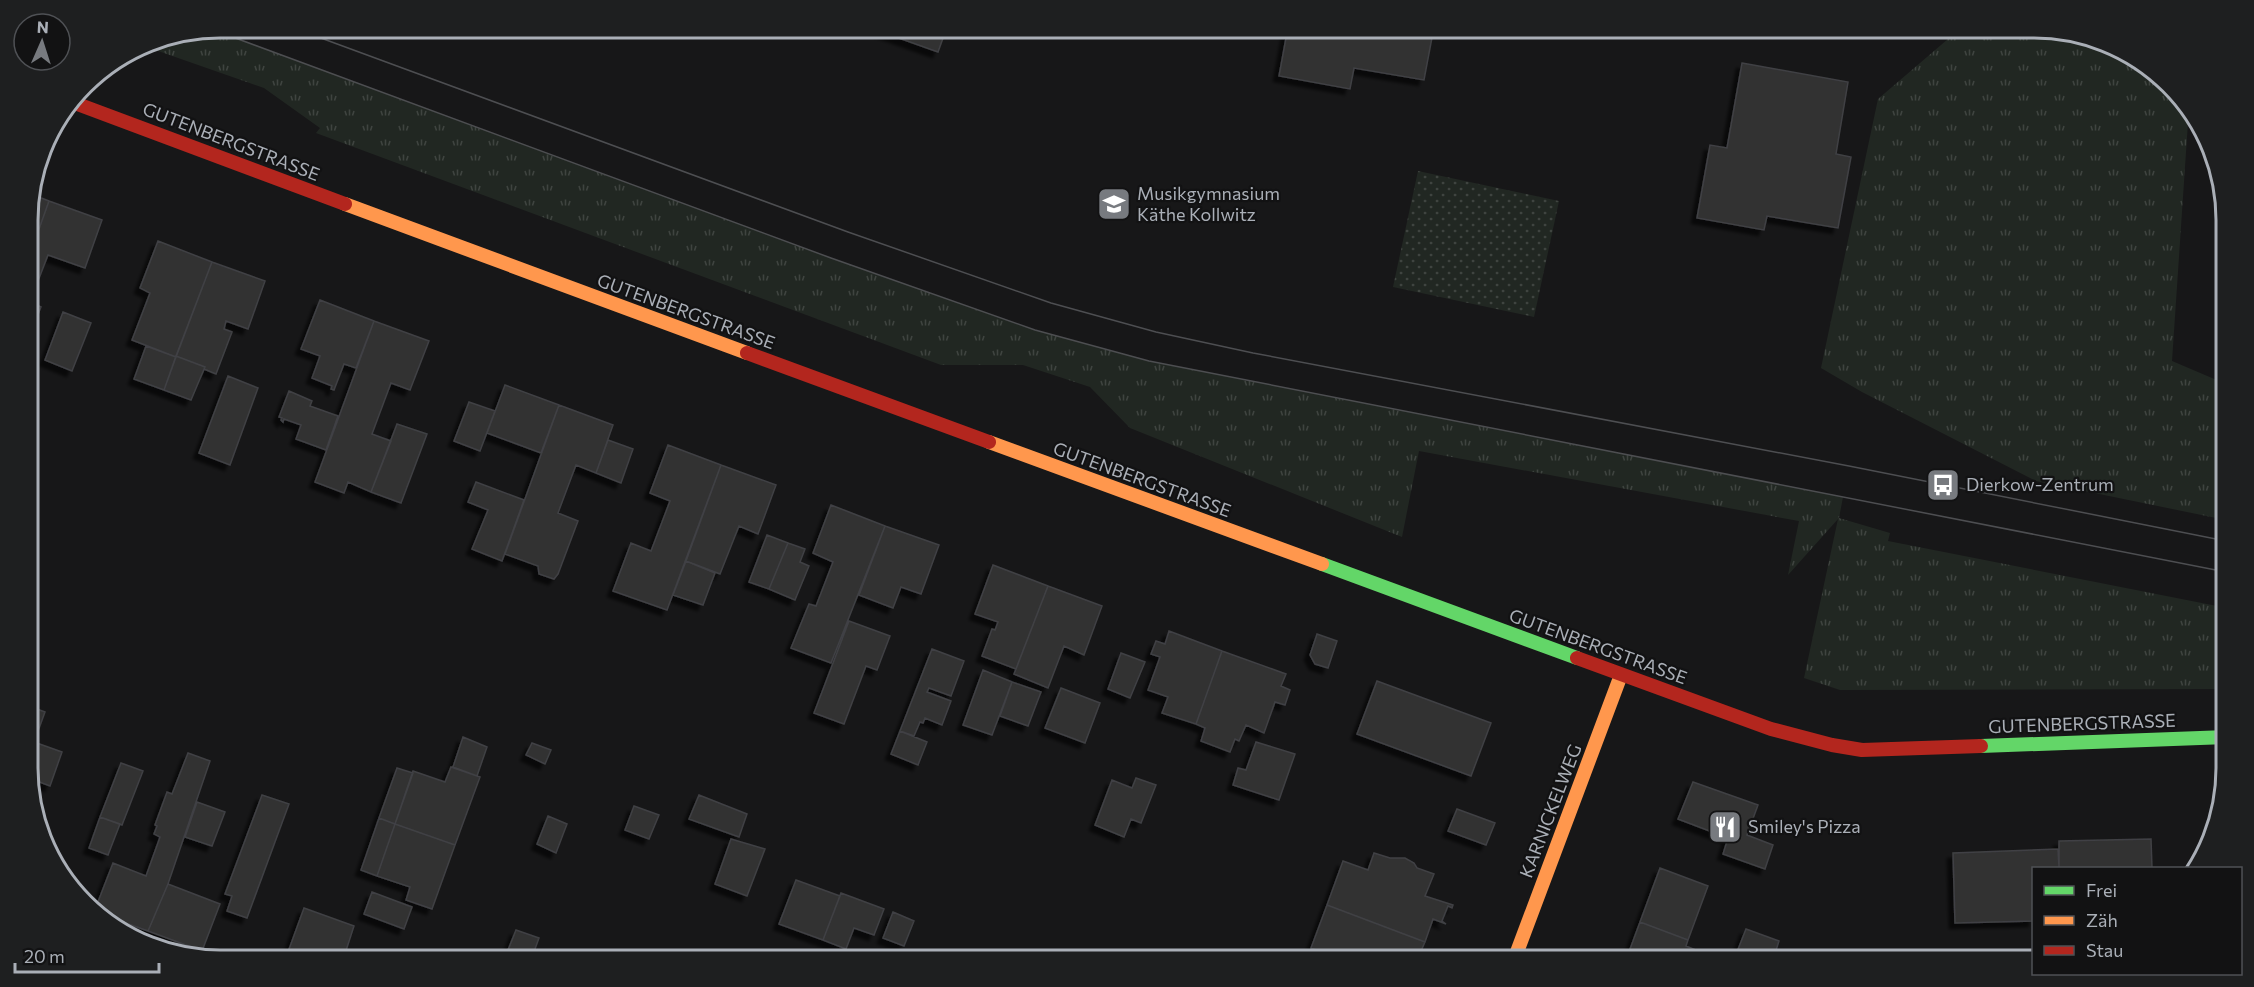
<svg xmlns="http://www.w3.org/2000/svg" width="2254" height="987" font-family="Commissioner,sans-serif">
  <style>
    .grass { fill: url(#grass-tufts) }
    .park { fill: url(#park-dots) }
    .building { fill: #323233; stroke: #404144; stroke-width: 1.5; filter: url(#shadow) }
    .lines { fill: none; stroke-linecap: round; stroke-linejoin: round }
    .fast { stroke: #63d668; stroke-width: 14 }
    .slow { stroke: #ff974d; stroke-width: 14 }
    .jam { stroke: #b3261e; stroke-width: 14 }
    .tram { stroke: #4d4e51; stroke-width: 1.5 }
    .labels { text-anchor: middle; stroke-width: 4.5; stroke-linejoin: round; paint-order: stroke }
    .street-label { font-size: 18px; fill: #aaafb7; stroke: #121213 }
    .poi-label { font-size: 18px; fill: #aaafb7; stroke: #121213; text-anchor: start }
    .rim { fill: none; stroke: #aaafb7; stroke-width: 3 }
  </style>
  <defs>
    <pattern id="grass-tufts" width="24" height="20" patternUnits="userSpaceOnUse" patternTransform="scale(1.5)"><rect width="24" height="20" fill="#212722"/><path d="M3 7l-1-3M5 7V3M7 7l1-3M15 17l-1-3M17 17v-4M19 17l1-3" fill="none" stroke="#3f4440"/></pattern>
    <pattern id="park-dots" width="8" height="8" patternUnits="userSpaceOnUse" patternTransform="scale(1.5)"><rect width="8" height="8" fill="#212722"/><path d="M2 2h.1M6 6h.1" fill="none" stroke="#3f4440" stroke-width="1.8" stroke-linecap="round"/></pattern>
    <filter id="shadow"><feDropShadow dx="-5.5" dy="5.5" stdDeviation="1.5" flood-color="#0009"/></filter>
  </defs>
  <rect width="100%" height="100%" fill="#171718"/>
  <path class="grass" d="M1962,27H2034L2108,42L2187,103L2189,107L2172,361L2226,384V520L2036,481L1862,392L1821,368L1878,99Z
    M211,29L831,258L1035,330L1149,361L1843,497L1839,518L1890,533L1888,541L2227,608V689L1840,690L1804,678L1838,519L1788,575L1799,521L1419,451L1402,537L1130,428L1090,387L1023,365H941L316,133L320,128L264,88L141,45L146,42Z"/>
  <path class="park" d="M1418,171L1559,201L1534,317L1393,287Z"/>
  <path class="building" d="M868,27H947L938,52Z
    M1288,27H1434L1424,80L1354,68L1350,89L1279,76Z
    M1742,63L1848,82L1836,154L1851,157L1838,228L1767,216L1764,230L1697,218L1710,145L1727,148Z
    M31,194L49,201L28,260L27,207Z
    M49,201L102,220L85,268L48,255L30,302L28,301V260Z
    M158,241L212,262L176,357L132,340L150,293L140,288Z
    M212,262L265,281L248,329L226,321L224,329L232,332L216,374L204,369L205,367L176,356Z
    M320,300L374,321L356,368L344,364L334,390L331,389L332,386L312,378L320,356L301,349Z
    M28,301L41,307L28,340Z
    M63,312L91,323L72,371L45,360Z
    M374,321L429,341L410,390L391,383L372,434L391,441L371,492L348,482L344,493L315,482Z
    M146,346L176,357L164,390L134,379Z
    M176,356L205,367L191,400L164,390Z
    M228,376L258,388L230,465L199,453Z
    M505,385L559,405L541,453L487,433Z
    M289,391L312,401L310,406L338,416L326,450L296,439L301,425L284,419L283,422L281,420L282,418L279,417Z
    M469,402L495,411L480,451L454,441Z
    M559,405L613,425L596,473L576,465L558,513L578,521L558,574L554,579L539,574L538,566L505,554Z
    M397,424L427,434L401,503L371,492Z
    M608,440L633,449L621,483L596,473Z
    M668,445L721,465L667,610L613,591L631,543L651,551L670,501L650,493Z
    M721,465L776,485L758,534L739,526L720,574L686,561Z
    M476,482L524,500L502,561L472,549L488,510L468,502Z
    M831,505L885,526L831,663L791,648L809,604L816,606L833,562L813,553Z
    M885,526L939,545L921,594L901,587L893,608L859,595Z
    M767,535L788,543L769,589L749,582Z
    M788,543L805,549L800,562L809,566L795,600L769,589Z
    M686,561L715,573L703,605L673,595Z
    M993,565L1048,586L1016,669L982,656L992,629L995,630L998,622L975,614Z
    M1048,586L1102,606L1084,655L1064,646L1048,688L1014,674Z
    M849,621L890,636L877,670L866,666L844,724L814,713Z
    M1169,631L1222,651L1196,724L1162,713L1168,697L1148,690L1160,657L1151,654L1156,641L1165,644Z
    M1317,634L1337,641L1328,668L1315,664L1310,655Z
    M932,649L964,661L951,696L929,688L927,692L951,701L942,725L925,718L923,723L920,722L914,736L900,731Z
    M1222,651L1286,674L1281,686L1290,690L1285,705L1275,702L1264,733L1246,725L1239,741L1235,739L1230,752L1201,741L1205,728L1196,724Z
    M1121,653L1145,662L1130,698L1108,689Z
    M983,670L1012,682L992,735L963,725Z
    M1377,681L1491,723L1471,776L1357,734Z
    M1012,682L1041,692L1028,726L1000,716Z
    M1061,688L1100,703L1085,743L1045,728Z
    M29,706L45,712L29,756Z
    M900,731L927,742L918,765L891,754Z
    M463,737L487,747L477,776L453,767Z
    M34,742L62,752L50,786L29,778V756Z
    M1256,742L1295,754L1279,800L1233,785L1238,768L1246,770Z
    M532,743L551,750L545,764L526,755Z
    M188,753L210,761L168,884L148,931L109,917L96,907L113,863L146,876L160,837L154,834L157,826L155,825L167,792L172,794Z
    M121,763L143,771L122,825L100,817Z
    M451,767L480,777L455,845L395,824L413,771L445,782Z
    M397,768L413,773L395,824L379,818Z
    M1136,778L1156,785L1141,823L1131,819L1124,837L1095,825L1112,780L1132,788Z
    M1693,782L1758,805L1747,835L1773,845L1765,869L1723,854L1728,838L1678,819Z
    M262,795L289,804L247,918L227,911L232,896L225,894Z
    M699,795L747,814L739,837L689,819Z
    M197,802L225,812L212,846L185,837Z
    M634,806L659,815L649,839L625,830Z
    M1457,809L1495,823L1486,845L1448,831Z
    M548,816L567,824L556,853L537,844Z
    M100,817L120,824L108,855L89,848Z
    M379,818L395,824L377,876L361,870Z
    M395,824L455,845L432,909L406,900L410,887L377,876Z
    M731,839L765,849L747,896L715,884Z
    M2151,839L2152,868H2059V841Z
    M2058,849L2059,868H2034V921L1955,923L1953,853Z
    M1374,853L1390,858H1405L1414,863L1417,868L1434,874L1425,896L1453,905L1452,908L1448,906L1442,921L1446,924L1433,919L1425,942L1327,905L1343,861L1368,870Z
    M1660,868L1708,886L1688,940L1640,922Z
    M796,880L840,896L823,940L779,924Z
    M168,884L220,904L202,951L148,931Z
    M372,892L412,907L404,929L364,914Z
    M841,893L884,909L874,935L854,928L846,949L823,940Z
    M1327,905L1425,942L1417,960H1335L1336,957L1311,948Z
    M304,908L354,926L343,960H312L288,952Z
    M893,912L914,921L904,946L883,938Z
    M1640,922L1688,940L1686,946L1703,953L1701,960H1626Z
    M1746,929L1779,941L1773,960H1742L1735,957Z
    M516,930L539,938L531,960H504Z
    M1958,950L1974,956L1973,960H1955Z"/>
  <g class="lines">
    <path class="fast" d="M1322,564L1577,658
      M1981,746L2227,737"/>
    <path class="slow" d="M345,204L747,353
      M989,442L1322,564
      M1514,960L1621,675"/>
    <path class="jam" d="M72,102L345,204
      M747,353L989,442
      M1577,658L1771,729L1832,745L1862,750L1981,746"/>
    <path class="tram" d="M291,27L848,232L1051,303L1156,332L1253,353L1849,466L2226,541
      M211,29L831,258L1035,330L1149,361L2226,572"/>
  </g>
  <defs>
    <symbol id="school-square" viewBox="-11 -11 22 22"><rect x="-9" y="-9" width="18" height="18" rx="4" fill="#777a7f" stroke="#121213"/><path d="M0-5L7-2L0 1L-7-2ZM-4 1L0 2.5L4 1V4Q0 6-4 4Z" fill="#fff"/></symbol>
    <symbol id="bus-square" viewBox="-11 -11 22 22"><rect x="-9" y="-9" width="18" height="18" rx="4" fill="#777a7f" stroke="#121213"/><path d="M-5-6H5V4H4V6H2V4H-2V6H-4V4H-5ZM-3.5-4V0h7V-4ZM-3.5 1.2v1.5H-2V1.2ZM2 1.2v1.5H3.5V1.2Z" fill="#fff"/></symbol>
    <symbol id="restaurant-square" viewBox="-11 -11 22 22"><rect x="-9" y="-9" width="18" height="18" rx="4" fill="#777a7f" stroke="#121213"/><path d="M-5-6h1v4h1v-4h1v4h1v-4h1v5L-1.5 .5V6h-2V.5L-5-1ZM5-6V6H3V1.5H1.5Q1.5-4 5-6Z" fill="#fff"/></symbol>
  </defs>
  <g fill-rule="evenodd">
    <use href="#school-square" x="1095" y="185" width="38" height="38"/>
    <use href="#bus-square" x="1924" y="466" width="38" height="38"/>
    <use href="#restaurant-square" x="1706" y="808" width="38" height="38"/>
  </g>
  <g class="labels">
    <g class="street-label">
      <text transform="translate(231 142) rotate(21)" y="6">GUTENBERGSTRASSE</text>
      <text transform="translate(686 312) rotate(20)" y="6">GUTENBERGSTRASSE</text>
      <text transform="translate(1142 480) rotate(20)" y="6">GUTENBERGSTRASSE</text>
      <text transform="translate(1598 647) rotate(20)" y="6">GUTENBERGSTRASSE</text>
      <text transform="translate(2082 724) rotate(-2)" y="6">GUTENBERGSTRASSE</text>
      <text transform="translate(1551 811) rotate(-69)" y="6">KARNICKELWEG</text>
    </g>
    <g class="poi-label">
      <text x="1137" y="200">Musikgymnasium<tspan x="1137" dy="21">Käthe Kollwitz</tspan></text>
      <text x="1966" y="491">Dierkow-Zentrum</text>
      <text x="1748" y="833">Smiley's Pizza</text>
    </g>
  </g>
  <path d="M0 0H2254V987H0ZM220 38H2034A182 182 0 0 1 2216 220V768A182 182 0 0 1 2034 950H220A182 182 0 0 1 38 768V220A182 182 0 0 1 220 38Z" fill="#1e1f20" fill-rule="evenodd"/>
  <path class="rim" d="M220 38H2034A182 182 0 0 1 2216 220V768A182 182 0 0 1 2034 950H220A182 182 0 0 1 38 768V220A182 182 0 0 1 220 38Z"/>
  <rect x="2032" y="867" width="210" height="108" fill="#121213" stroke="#4f5155" stroke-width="1.5"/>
  <rect x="2044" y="886" width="30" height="9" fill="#63d668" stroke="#4f5155" stroke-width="1.5"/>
  <text x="2086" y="897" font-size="18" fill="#aaafb7">Frei</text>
  <rect x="2044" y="916" width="30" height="9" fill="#ff974d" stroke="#4f5155" stroke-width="1.5"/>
  <text x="2086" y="927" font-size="18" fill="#aaafb7">Zäh</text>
  <rect x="2044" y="946" width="30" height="9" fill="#b3261e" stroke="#4f5155" stroke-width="1.5"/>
  <text x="2086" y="957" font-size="18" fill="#aaafb7">Stau</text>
  <g transform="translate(42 42) rotate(3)"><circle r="28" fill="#121213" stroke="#4f5155" stroke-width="1.5"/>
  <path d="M0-4.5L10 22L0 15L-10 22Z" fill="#777a7f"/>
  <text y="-9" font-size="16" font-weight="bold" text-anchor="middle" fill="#aaafb7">N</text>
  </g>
  <path d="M15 963v9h144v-9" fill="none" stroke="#aaafb7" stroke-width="3"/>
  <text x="24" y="963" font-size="18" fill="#aaafb7" stroke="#121213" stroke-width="4.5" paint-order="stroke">20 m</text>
</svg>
